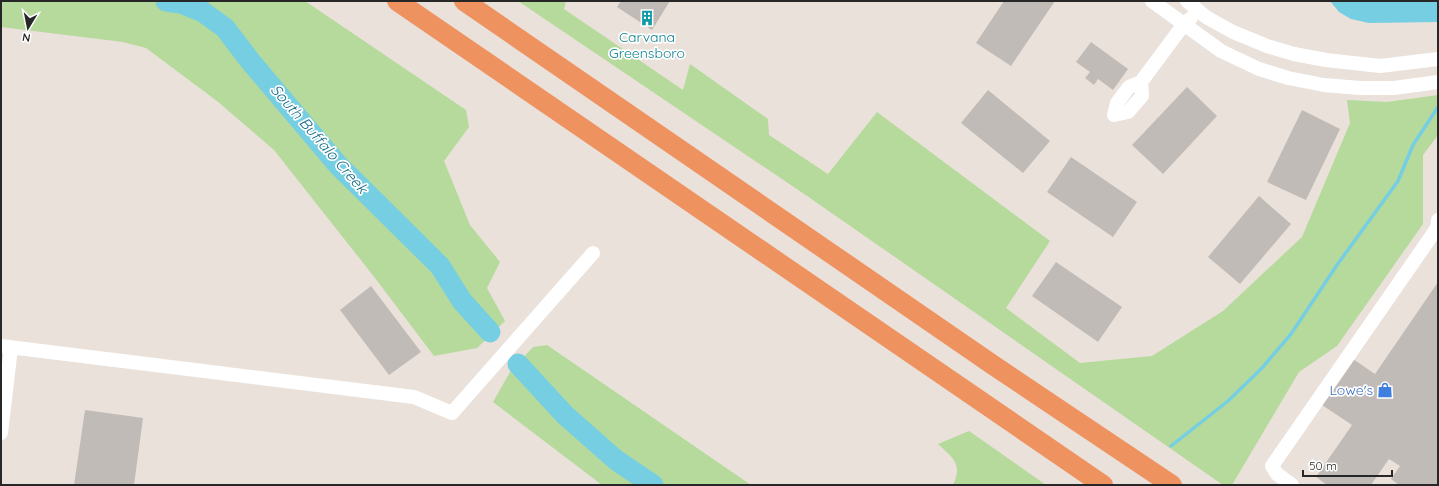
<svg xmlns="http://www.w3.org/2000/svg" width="1439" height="486" font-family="Quicksand,sans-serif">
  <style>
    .green { fill: #b6da9b }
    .water { fill: #76cee2 }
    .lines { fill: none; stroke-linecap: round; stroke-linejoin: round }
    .stream { stroke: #76cee2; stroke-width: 3.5 }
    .river { stroke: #76cee2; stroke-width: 21 }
    .building { fill: #c1bbb7 }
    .minor { stroke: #fff; stroke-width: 14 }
    .highway { stroke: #ee9260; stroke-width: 20 }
    .labels { text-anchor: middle; stroke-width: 3.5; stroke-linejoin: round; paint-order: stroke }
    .culture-label { font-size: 14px; fill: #0d838f; stroke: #fff }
    .shop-label { font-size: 14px; fill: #366cbe; stroke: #fff; text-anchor: end }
    .water-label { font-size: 15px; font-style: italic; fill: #1a6c89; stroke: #fff }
  </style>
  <rect width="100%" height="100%" fill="#e9e1da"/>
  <path class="green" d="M1,1H305L466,110L469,127L444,161L470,225L500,262L487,288L505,321L477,348L434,356L375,278L274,150L217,101L146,48L123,42L1,27Z
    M518,1H566L564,9L683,90L690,64L768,119L769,135L828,174L877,112L1050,241L1006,308L1080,363L1152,356L1223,311L1302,237L1350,123L1347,100L1387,102L1438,95V135L1423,155V224L1337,346L1299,372L1232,485H1223L810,198Z
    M547,345L751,485H602L493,402L510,372L533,347Z
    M969,431L1046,485H953C963,464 953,458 938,444Z"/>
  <path class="water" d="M1330,1H1438V22L1369,23L1351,19L1339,12Z"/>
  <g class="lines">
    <path class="stream" d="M1171,446L1228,401L1262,368L1291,334L1337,265L1398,181L1413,145L1438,107"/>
    <path class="river" d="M166,1L181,3L203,12L225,28L251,62L338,165L440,266L462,301L490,332
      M518,364L565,415L616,460L653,485"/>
  </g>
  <path class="building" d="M621,1H670L652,30L617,7Z
    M1004,1H1055L1011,66L976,43Z
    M1091,42L1128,69L1113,90L1098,79L1094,85L1085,78L1090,72L1076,62Z
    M1187,87L1217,116L1163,174L1132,145Z
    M988,90L1050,141L1023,173L961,123Z
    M1302,110L1340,129L1306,200L1267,182Z
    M1071,157L1137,202L1113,237L1047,192Z
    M1259,196L1291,224L1240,284L1208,257Z
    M1056,262L1122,307L1098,342L1032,296Z
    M1438,282V485H1399L1391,479L1400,466L1389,459L1371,485H1327L1316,477L1352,425L1322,405L1353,359L1375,374Z
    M371,286L421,352L389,375L340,310Z
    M85,410L143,418L134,485H74Z"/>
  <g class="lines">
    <path class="minor" d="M1152,1L1221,51L1259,69L1288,78L1324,85L1360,88H1394L1438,82
      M1187,1L1206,17L1233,32L1267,46L1294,54L1326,60L1380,66L1438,59
      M1141,82L1142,96L1128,112L1114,115L1117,103L1129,87L1141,82L1184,24L1191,18
      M1,346L414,397L452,413L593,253
      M1,433L11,348
      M1292,485L1277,474L1272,466L1437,228L1438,220"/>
    <path class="highway" d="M397,1L1103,485
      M464,1L993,365L1172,485"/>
  </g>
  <defs>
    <symbol id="building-bare" viewBox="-9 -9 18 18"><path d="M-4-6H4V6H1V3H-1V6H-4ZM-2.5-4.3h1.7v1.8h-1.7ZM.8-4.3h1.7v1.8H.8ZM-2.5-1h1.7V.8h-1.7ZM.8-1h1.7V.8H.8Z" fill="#0f9aa8" stroke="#fff" stroke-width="2.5" paint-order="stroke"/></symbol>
    <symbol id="shop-bare" viewBox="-9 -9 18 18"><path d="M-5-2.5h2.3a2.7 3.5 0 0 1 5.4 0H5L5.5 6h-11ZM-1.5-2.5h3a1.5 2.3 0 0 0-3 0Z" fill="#3f7fe0" stroke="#fff" stroke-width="2.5" paint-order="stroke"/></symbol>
  </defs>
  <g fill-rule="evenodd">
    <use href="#building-bare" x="636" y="7" width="22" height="22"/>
    <use href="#shop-bare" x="1374" y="379" width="22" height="22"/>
  </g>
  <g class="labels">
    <g class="culture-label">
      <text x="647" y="42">Carvana<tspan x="647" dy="16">Greensboro</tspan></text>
    </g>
    <g class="shop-label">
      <text x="1373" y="395">Lowe's</text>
    </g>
    <g class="water-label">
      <text transform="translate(319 139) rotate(49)" y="5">South Buffalo Creek</text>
    </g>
  </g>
  <rect width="1439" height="486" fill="none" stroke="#272727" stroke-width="4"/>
  <g transform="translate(28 28) rotate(190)" stroke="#ffffff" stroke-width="3" paint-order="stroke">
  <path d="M0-3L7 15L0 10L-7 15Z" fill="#272727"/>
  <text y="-6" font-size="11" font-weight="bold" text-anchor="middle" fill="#272727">N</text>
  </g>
  <path d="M1303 470v6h89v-6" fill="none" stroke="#272727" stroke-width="2"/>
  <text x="1309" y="470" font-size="12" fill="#272727" stroke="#ffffff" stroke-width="3" paint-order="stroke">50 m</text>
</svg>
